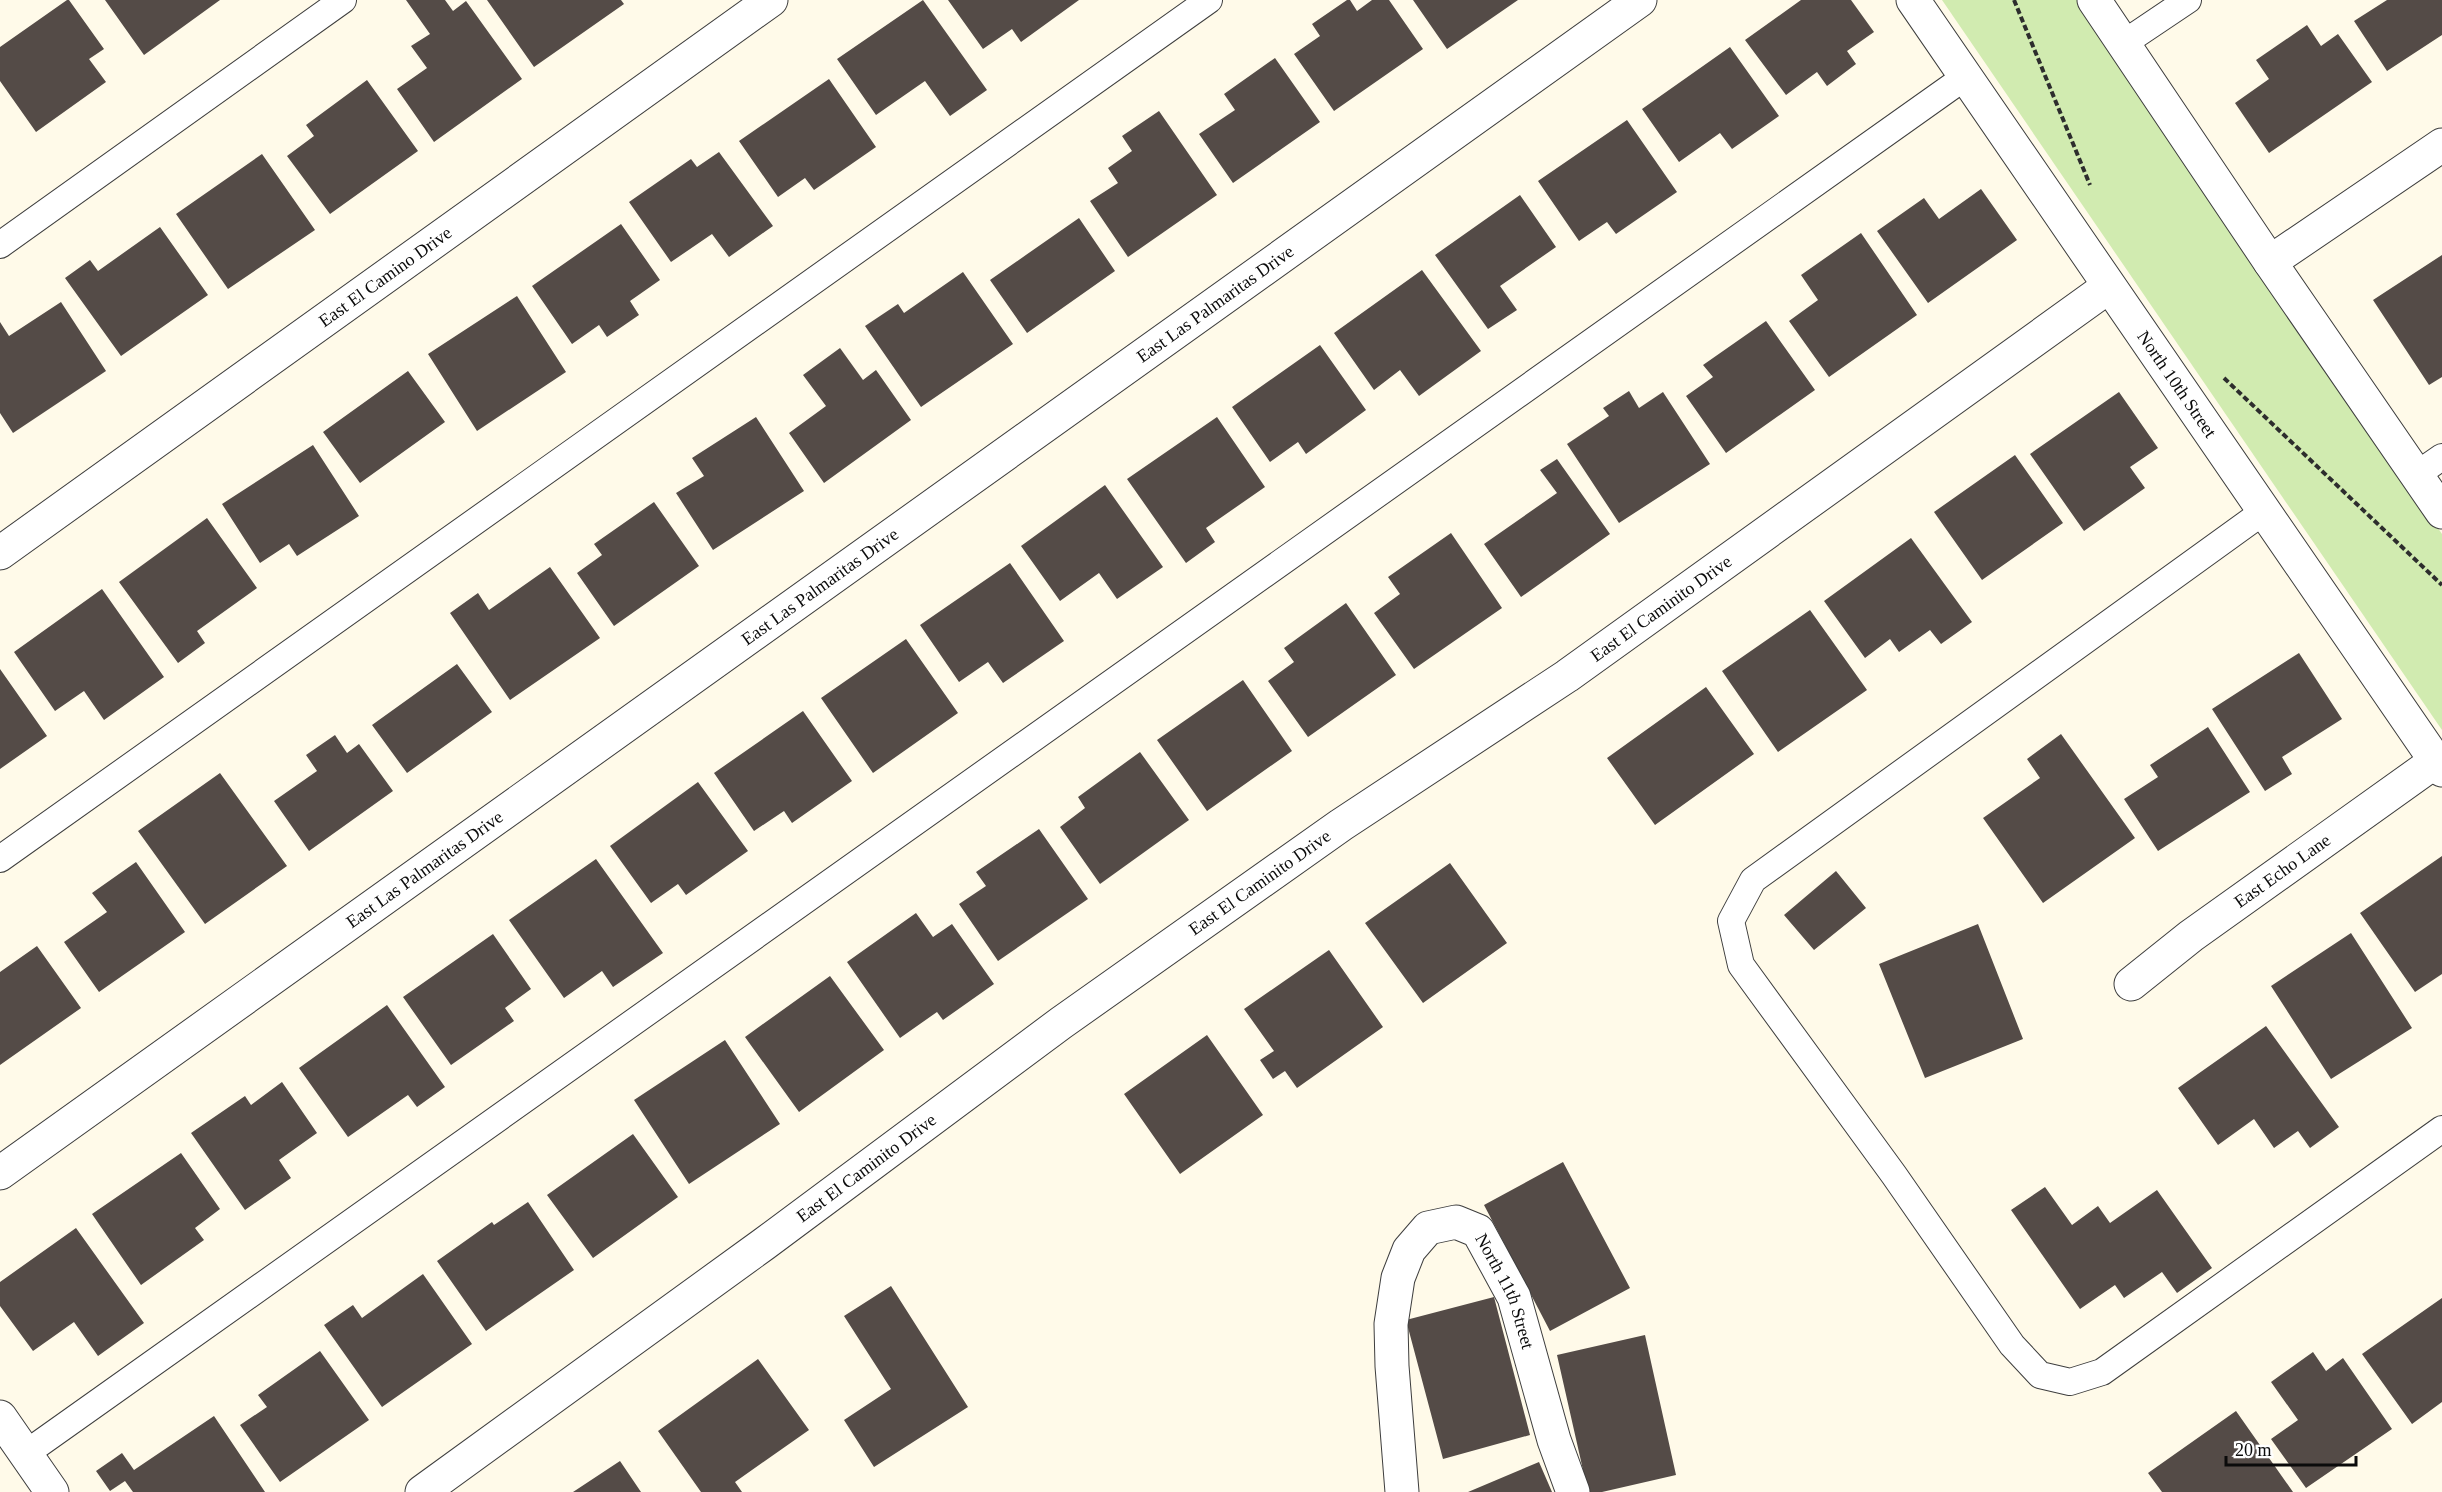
<svg xmlns="http://www.w3.org/2000/svg" width="2442" height="1492" font-family="'Times New Roman',serif">
  <style>
    .green { fill: #d1ebb0 }
    .building { fill: #544b47 }
    .lines { fill: none; stroke-linecap: round; stroke-linejoin: round }
    .lane-casing { stroke: #3e3e3e; stroke-width: 28 }
    .street-casing { stroke: #3e3e3e; stroke-width: 35 }
    .path { stroke: #2d2d2d; stroke-width: 4; stroke-dasharray: 6 3; stroke-linecap: butt }
    .lane { stroke: #fff; stroke-width: 26 }
    .street { stroke: #fff; stroke-width: 33 }
    .labels { text-anchor: middle; stroke-width: 6; stroke-linejoin: round; paint-order: stroke }
    .street-label { font-size: 18px; fill: #0b0b0b; stroke: #fff }
  </style>
  <rect width="100%" height="100%" fill="#fffae9"/>
  <path class="green" d="M1942,0H2078L2442,534V730Z"/>
  <path class="building" d="M67,0H69L104,49L89,59L106,82L36,132L0,81V47Z
    M105,0H220L144,55Z
    M406,0H445L453,11L466,1L522,79L434,142L397,89L427,68L411,46L430,34Z
    M487,0H621L624,4L534,67Z
    M923,0L987,90L950,116L925,81L876,115L837,59Z
    M948,0H1079L1021,42L1012,29L983,49Z
    M1347,0H1350L1357,11L1372,0H1389L1423,49L1334,111L1294,54L1320,36L1312,24Z
    M1413,0H1518L1447,49Z
    M1801,0H1851L1874,32L1847,51L1856,64L1827,86L1817,72L1786,95L1745,40Z
    M2387,0H2442V35L2387,71L2354,21Z
    M2307,25L2321,46L2338,34L2372,82L2269,153L2235,103L2269,79L2256,60Z
    M1730,47L1779,116L1732,149L1720,133L1679,162L1642,109Z
    M1275,58L1320,122L1233,183L1199,134L1235,110L1224,94Z
    M829,79L876,147L814,190L805,178L778,197L739,141Z
    M367,80L418,151L330,214L287,156L314,136L306,125Z
    M1159,111L1217,195L1128,257L1090,201L1118,183L1108,168L1132,151L1122,136Z
    M1627,120L1677,192L1616,234L1607,222L1579,241L1538,181Z
    M719,152L773,226L729,257L712,234L671,262L629,202L691,159L697,167Z
    M262,154L315,230L228,289L176,214Z
    M1981,189L2017,240L1928,303L1877,231L1924,198L1939,219Z
    M1520,195L1556,247L1500,286L1517,310L1488,329L1435,255Z
    M1079,218L1115,271L1027,333L990,280Z
    M621,224L660,280L630,301L639,315L607,337L599,325L572,344L532,286Z
    M160,227L208,295L121,356L65,278L90,260L98,271Z
    M1861,233L1917,315L1829,377L1789,321L1818,300L1801,275Z
    M2442,255V377L2429,385L2373,300Z
    M1422,270L1481,351L1419,396L1400,370L1374,390L1334,333Z
    M963,272L1013,344L921,407L865,326L898,304L904,313Z
    M517,296L566,372L477,431L428,354Z
    M61,302L106,371L13,433L0,413V322L9,336Z
    M1766,321L1815,390L1726,453L1686,396L1713,377L1703,365Z
    M1320,345L1366,410L1306,454L1298,442L1270,462L1232,407Z
    M840,348L863,380L876,370L911,420L824,483L789,433L826,406L803,375Z
    M408,371L445,422L360,483L323,432Z
    M1629,391L1639,408L1663,392L1710,464L1619,523L1567,444L1609,416L1603,408Z
    M2119,392L2158,448L2130,467L2145,488L2084,531L2030,454Z
    M756,417L804,491L713,550L676,493L704,476L692,458Z
    M1217,417L1265,487L1206,528L1215,542L1186,563L1127,479Z
    M313,445L359,516L297,556L289,544L260,563L222,504Z
    M2015,455L2063,523L1982,580L1934,512Z
    M1557,459L1610,534L1521,597L1484,544L1557,493L1540,470Z
    M1105,485L1163,567L1117,599L1099,573L1060,601L1021,546Z
    M654,502L699,566L614,626L577,573L602,555L594,544Z
    M207,518L257,588L197,631L205,643L178,663L119,582Z
    M1451,533L1502,608L1414,669L1374,613L1400,594L1388,577Z
    M1911,538L1972,622L1941,644L1930,630L1899,652L1890,639L1865,658L1824,601Z
    M1010,563L1064,641L1003,683L988,662L959,682L920,625Z
    M550,567L600,638L510,700L450,613L478,593L489,610Z
    M102,589L164,677L104,720L84,691L55,711L14,652Z
    M1346,603L1396,675L1308,737L1268,681L1294,662L1284,648Z
    M1810,610L1867,690L1778,752L1722,671Z
    M906,639L958,713L873,773L821,698Z
    M2299,653L2342,719L2282,757L2292,774L2265,791L2212,709Z
    M457,664L492,712L407,773L372,725Z
    M0,669L47,736L0,769Z
    M1243,680L1292,751L1207,811L1157,740Z
    M1706,687L1754,754L1655,825L1607,758Z
    M803,711L852,781L792,823L784,811L754,831L714,773Z
    M2208,727L2250,792L2158,851L2124,799L2158,777L2150,765Z
    M2061,734L2135,838L2043,903L1983,818L2040,778L2027,759Z
    M335,735L347,753L359,744L393,791L309,851L274,801L317,771L306,755Z
    M1140,752L1189,820L1100,884L1060,827L1085,808L1078,797Z
    M220,773L287,866L205,924L138,831Z
    M698,782L748,851L686,895L678,884L651,903L610,846Z
    M1039,829L1088,899L998,961L959,904L986,886L976,872Z
    M2442,856V974L2415,992L2360,913Z
    M596,859L663,953L613,987L602,971L564,998L509,920Z
    M136,862L185,932L99,992L64,942L107,912L92,893Z
    M1450,863L1507,943L1423,1003L1365,923Z
    M1836,871L1866,908L1814,950L1784,915Z
    M916,913L933,937L952,924L994,984L943,1020L937,1012L900,1038L847,962Z
    M1978,924L2023,1039L1925,1078L1879,964Z
    M2351,933L2412,1028L2331,1079L2271,986Z
    M493,934L531,989L505,1008L514,1021L451,1065L403,997Z
    M37,946L81,1008L0,1065V972Z
    M1329,950L1383,1027L1297,1088L1285,1071L1273,1079L1260,1060L1274,1051L1244,1009Z
    M830,976L884,1050L799,1112L745,1037Z
    M387,1005L445,1087L417,1107L408,1095L348,1137L299,1068Z
    M2266,1026L2339,1127L2310,1148L2298,1131L2274,1148L2254,1119L2218,1145L2178,1088Z
    M1207,1035L1263,1115L1180,1174L1124,1094Z
    M725,1040L780,1124L689,1184L634,1100Z
    M282,1082L317,1133L279,1160L291,1178L245,1210L191,1133L245,1096L251,1105Z
    M633,1134L678,1197L593,1258L547,1195Z
    M181,1153L220,1209L195,1228L204,1240L141,1285L92,1214Z
    M1563,1162L1630,1288L1550,1331L1484,1205Z
    M2045,1187L2072,1225L2098,1206L2110,1223L2157,1190L2212,1268L2177,1293L2162,1272L2124,1298L2115,1285L2080,1309L2011,1210Z
    M528,1202L574,1270L486,1331L437,1261L492,1222L494,1225Z
    M76,1228L144,1323L98,1356L74,1322L33,1351L0,1306V1282Z
    M423,1274L472,1344L382,1407L324,1325L353,1305L362,1318Z
    M891,1286L968,1407L874,1467L844,1420L891,1389L844,1316Z
    M1494,1297L1530,1435L1443,1459L1406,1320Z
    M2442,1298V1402L2412,1424L2362,1354Z
    M1645,1335L1676,1475L1602,1492H1588L1557,1355Z
    M320,1351L369,1420L280,1482L240,1425L267,1407L258,1395Z
    M2313,1352L2326,1371L2343,1358L2392,1429L2306,1488L2271,1439L2298,1420L2271,1382Z
    M758,1359L809,1430L735,1482L742,1492H701L658,1431Z
    M2236,1411L2293,1492H2162L2148,1473Z
    M214,1416L265,1492H133L125,1481L110,1491L96,1471L122,1453L134,1470Z
    M620,1461L641,1492H573Z
    M1539,1462L1552,1492H1468Z"/>
  <g class="lines">
    <defs>
      <path id="lane" d="M2124,43L2188,0
        M0,245L343,0
        M2416,475L2442,457
        M2263,512L1753,880L1731,921L1741,965L1894,1175L2012,1345L2040,1375L2070,1382L2102,1372L2442,1129
        M0,859L1209,0
        M25,1454L1965,77"/>
      <g id="street">
        <path id="s1" d="M1913,0L2442,770"/>
        <path d="M2094,0L2270,262L2442,512"/>
        <path d="M2270,262L2442,145"/>
        <path id="s2" d="M0,553L771,0"/>
        <path id="s3" d="M2131,984L2191,936L2436,761"/>
        <path id="s4" d="M0,1173L1640,0"/>
        <path d="M0,1417L52,1492"/>
        <path id="s5" d="M422,1492L764,1244L1061,1023L1341,825L1567,676L2108,287"/>
        <path id="s6" d="M1402,1492L1392,1366L1391,1324L1398,1278L1409,1250L1428,1228L1456,1222L1478,1231L1514,1297L1554,1440L1573,1492"/>
      </g>
    </defs>
    <use href="#lane" class="lane-casing"/>
    <use href="#street" class="street-casing"/>
    <path class="path" d="M2014,0L2090,185
      M2224,378L2442,585"/>
    <use href="#lane" class="lane"/>
    <use href="#street" class="street"/>
  </g>
  <g class="labels">
    <g class="street-label">
      <text dy="6" stroke="none"><textPath href="#s2" startOffset="474">East El Camino Drive</textPath></text>
      <text dy="6" stroke="none"><textPath href="#s4" startOffset="1494">East Las Palmaritas Drive</textPath></text>
      <text dy="6" stroke="none"><textPath href="#s1" startOffset="466">North 10th Street</textPath></text>
      <text dy="6" stroke="none"><textPath href="#s4" startOffset="1008">East Las Palmaritas Drive</textPath></text>
      <text dy="6" stroke="none"><textPath href="#s5" startOffset="1522">East El Caminito Drive</textPath></text>
      <text dy="6" stroke="none"><textPath href="#s4" startOffset="522">East Las Palmaritas Drive</textPath></text>
      <text dy="6" stroke="none"><textPath href="#s3" startOffset="189">East Echo Lane</textPath></text>
      <text dy="6" stroke="none"><textPath href="#s5" startOffset="1036">East El Caminito Drive</textPath></text>
      <text dy="6" stroke="none"><textPath href="#s5" startOffset="550">East El Caminito Drive</textPath></text>
      <text dy="6" stroke="none"><textPath href="#s6" startOffset="393">North 11th Street</textPath></text>
    </g>
  </g>
  <path d="M2226 1456v9h130v-9" fill="none" stroke="#0b0b0b" stroke-width="3"/>
  <text x="2235" y="1456" font-size="18" fill="#0b0b0b" stroke="#ffffff" stroke-width="4.5" paint-order="stroke">20 m</text>
</svg>
